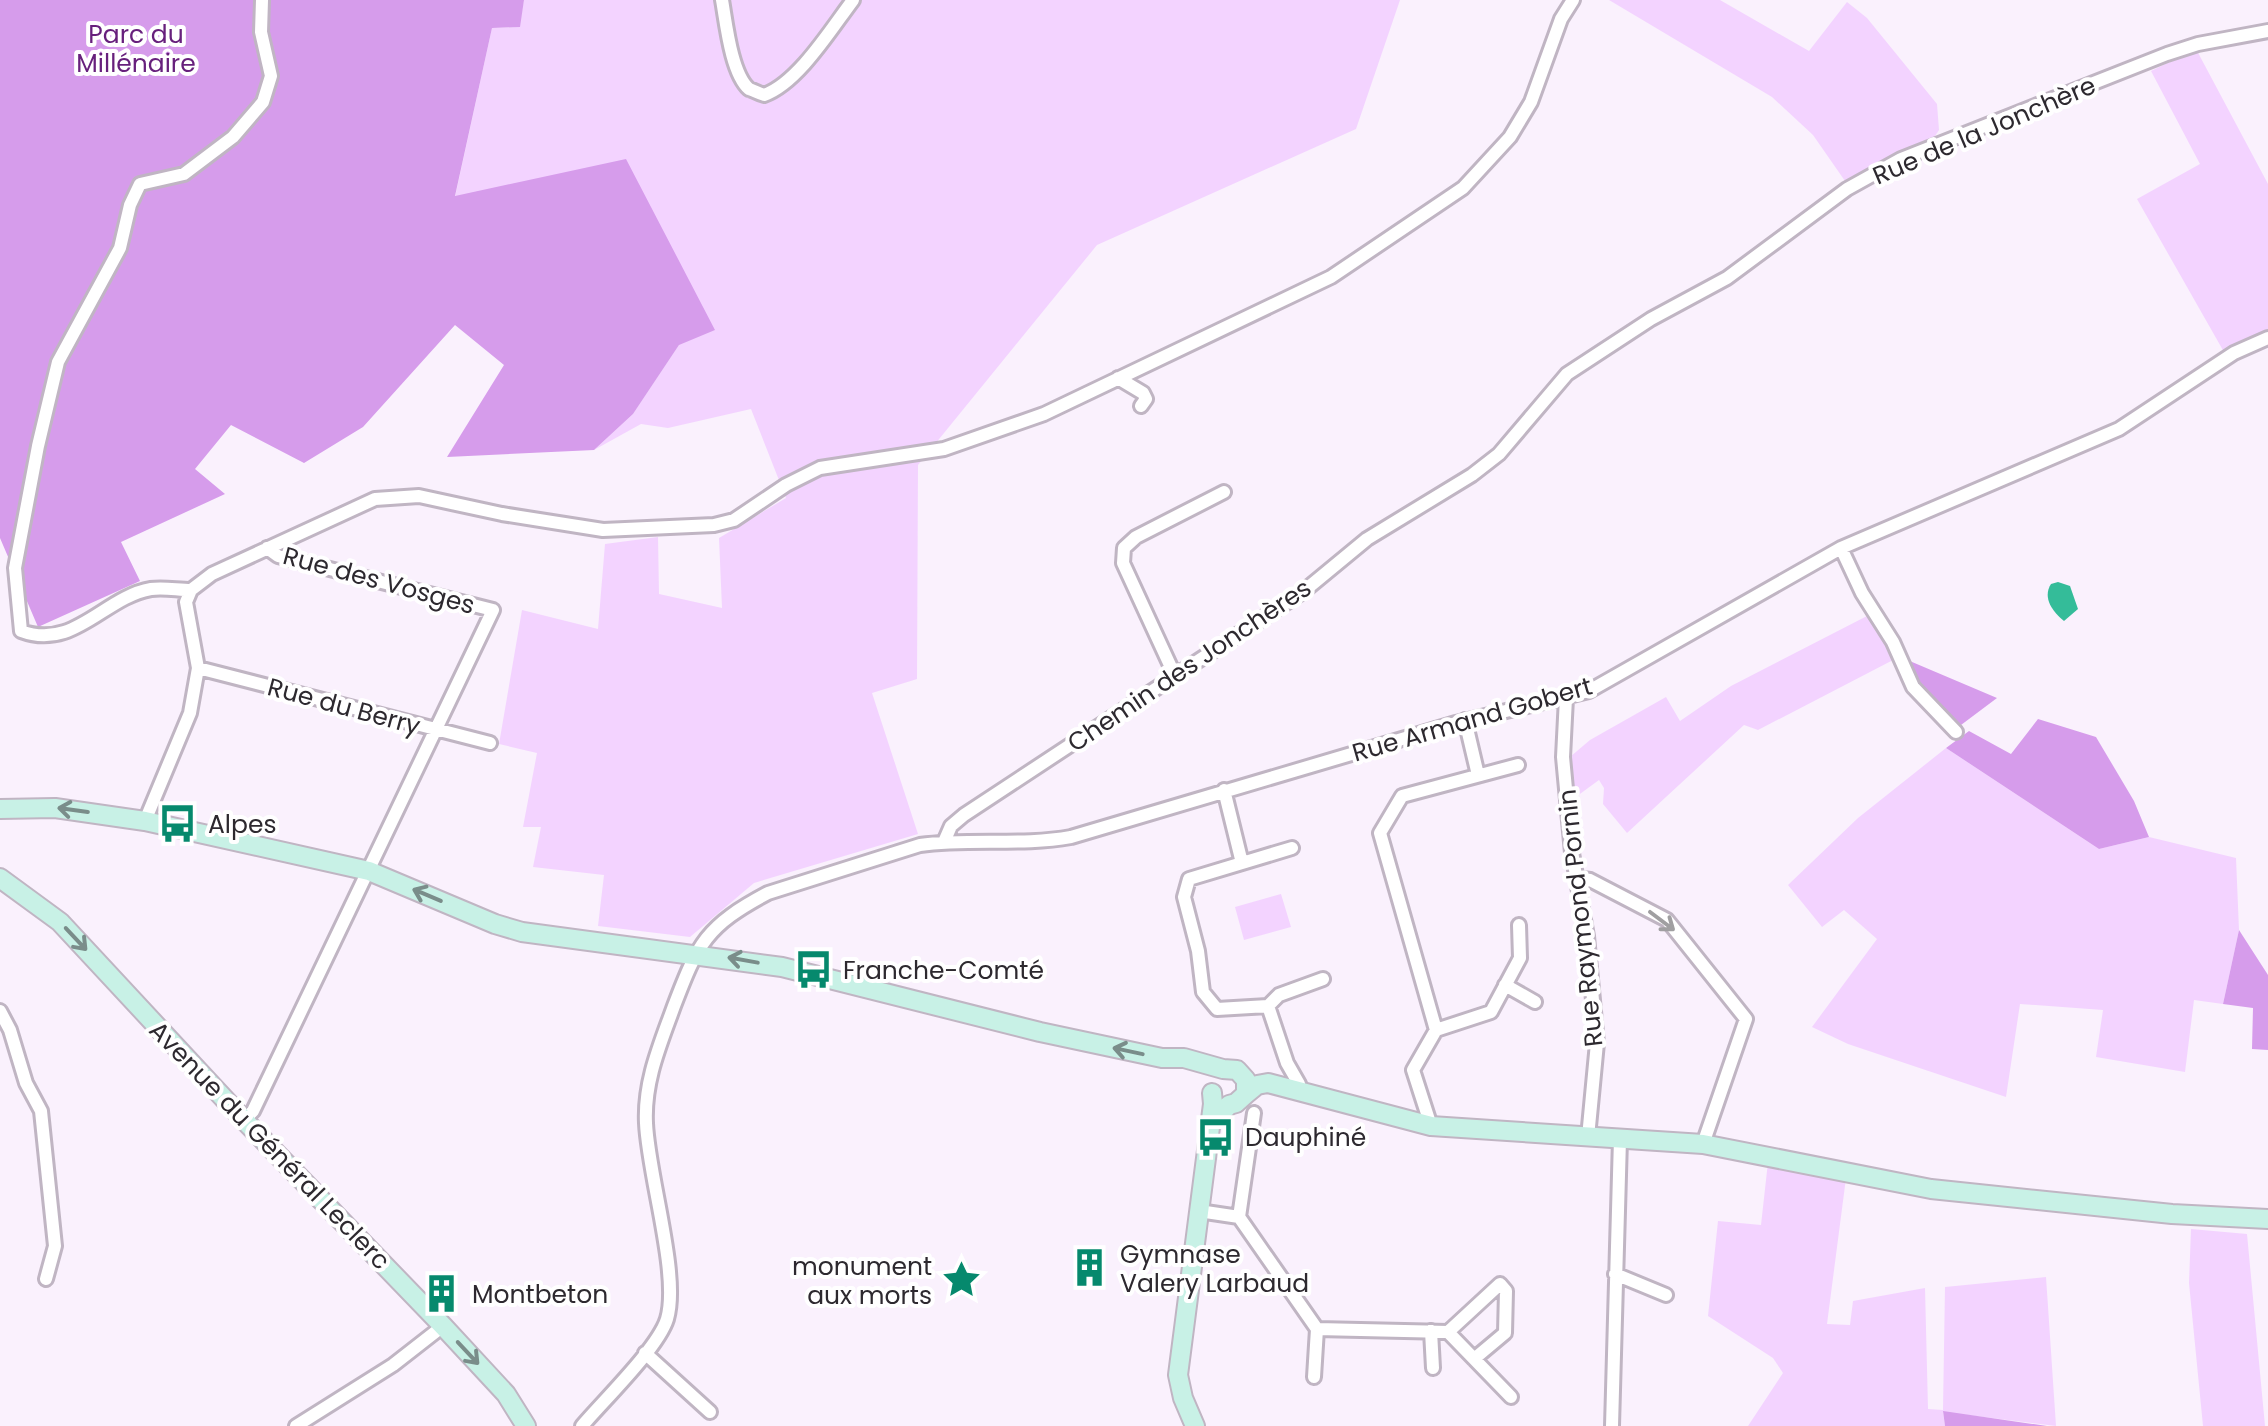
<svg xmlns="http://www.w3.org/2000/svg" width="2268" height="1426" font-family="Poppins,sans-serif">
  <style>
    .green { fill: #f3d3ff }
    .forest { fill: #d69ceb }
    .water { fill: #34bc99 }
    .lines { fill: none; stroke-linecap: round; stroke-linejoin: round }
    .minor-casing { stroke: #c0b5c3; stroke-width: 18 }
    .secondary-casing { stroke: #c0b5c3; stroke-width: 22 }
    .minor { stroke: #fff; stroke-width: 12 }
    .secondary { stroke: #c8f1e6; stroke-width: 18 }
    .oneway { stroke: #7a8d8a }
    .oneway2 { stroke: #a09fa1 }
    .labels { text-anchor: middle; stroke-width: 8; stroke-linejoin: round; paint-order: stroke }
    .park-label { font-size: 25px; fill: #67207c; stroke: #fff }
    .street-label { font-size: 25px; fill: #2d292f; stroke: #fff }
    .poi-label { font-size: 25px; fill: #2d292f; stroke: #fff; text-anchor: start }
  </style>
  <rect width="100%" height="100%" fill="#faf1fd"/>
  <path class="green" d="M524,0H1400L1356,129L1097,245L918,465L917,679L872,693L918,834L754,883L690,937L598,926L604,875L533,867L541,827H523L537,753L499,744L522,610L598,629L605,544L658,537L659,594L722,608L719,538L786,498L751,409L668,428L641,424L594,450L633,414L679,345L455,197L492,28L519,27Z
    M1609,0H1720L1809,51L1847,2L1867,18L1937,104L1939,130L1933,139L1845,181L1813,135L1772,97Z
    M2196,49L2268,184V332L2224,352L2137,199L2200,164L2151,71Z
    M1867,616L1895,659L1758,730L1744,725L1627,833L1603,804L1604,788L1599,780L1573,799L1570,757L1590,740L1666,697L1680,721L1731,686Z
    M1946,748L2099,849L2149,837L2236,858L2239,930L2223,1004L2194,1000L2185,1072L2096,1057L2103,1010L2020,1004L2006,1097L1848,1044L1812,1027L1877,939L1844,910L1822,927L1788,885L1858,818Z
    M1281,894L1291,927L1244,940L1235,907Z
    M1768,1162L1846,1178L1827,1324L1850,1325L1853,1301L1925,1288L1928,1409L1943,1410L1945,1287L2046,1277L2056,1426L1943,1412L1945,1426H1748L1783,1373L1773,1358L1708,1316L1718,1221L1761,1225Z
    M2191,1229L2247,1234L2265,1426H2203L2189,1283Z"/>
  <path class="forest" d="M0,0H524L520,27L492,28L455,196L626,159L715,330L679,345L633,414L594,450L447,457L504,365L455,325L363,427L304,463L231,425L195,469L225,494L121,542L140,581L38,627L0,538Z
    M1905,659L1997,698L1961,725L1921,685Z
    M2038,719L2096,737L2134,801L2149,837L2099,849L1946,748L1969,731L2011,754Z
    M2239,930L2268,975V1050L2252,1049L2253,1008L2223,1004Z
    M1943,1411L2047,1426H1945Z"/>
  <path class="water" d="M2058,582L2070,586L2078,609L2064,621C2053,612 2042,598 2051,584Z"/>
  <g class="lines">
    <defs>
      <path id="minor" d="M722,0C726,22 731,73 749,89C750,89 763,95 764,95C798,83 831,29 853,0
        M1118,378L1143,393L1146,399L1141,406
        M1841,548L1862,593L1893,642L1913,687L1956,732
        M191,590C178,590 163,587 151,589C104,597 74,651 21,631L15,568L38,446L58,362L120,248L130,205L140,184L184,174L233,137L263,102L271,76L261,32L262,0
        M198,668L490,743
        M1175,676L1123,563L1124,548L1136,537L1224,492
        M1566,698L1563,757L1572,853L1587,936L1597,1043L1588,1137
        M1465,720L1478,775
        M1224,790L1242,863
        M145,821L190,713L198,668L186,602L191,590L212,574L375,499L419,496L502,514L603,530L714,525L734,520L786,485L820,468L944,449L1044,414L1331,277L1463,188L1510,137L1531,102L1561,19L1573,0
        M944,842L951,826L964,815L1304,591L1367,539L1472,475L1499,454L1567,374L1651,319L1727,278L1847,189L1901,159L2167,54L2198,44L2268,31
        M1292,848L1189,879L1184,897L1198,951L1203,992L1217,1009L1268,1006L1287,1063L1299,1084
        M1576,878L1590,880L1667,920L1746,1019L1703,1144
        M1505,985L1535,1002
        M1268,1006L1279,995L1323,979
        M0,1011L10,1030L26,1083L41,1111L55,1246L46,1279
        M1436,1030L1380,833L1402,796L1518,765
        M1254,1113L1239,1217L1317,1329L1314,1377
        M244,1120L253,1111L493,610L278,556L267,548
        M1431,1126L1413,1070L1436,1030L1491,1012L1520,958L1519,925
        M1199,1211L1239,1217
        M1615,1274L1666,1295
        M1317,1329L1448,1332L1511,1397
        M1431,1331L1433,1368
        M1448,1332L1500,1284L1506,1291L1505,1333L1474,1359
        M645,1353L710,1412
        M296,1426L393,1365L443,1326
        M582,1426C603,1401 658,1348 667,1319C680,1275 648,1175 646,1123C644,1081 660,1045 674,1006C698,943 706,926 768,893L920,845C970,838 1021,846 1071,837L1456,723L1589,691L1841,548L2119,429L2234,353L2268,338
        M1612,1426L1620,1139"/>
      <path id="secondary" d="M0,809L55,808L145,821L369,871L495,924L522,932L782,967L1040,1032L1162,1058H1184L1223,1069L1237,1070L1246,1080V1094L1236,1103L1229,1105L1210,1125
        M0,878L60,922L244,1120L443,1326L506,1394L526,1426
        M1246,1094L1257,1085L1268,1083L1431,1126L1703,1144L1931,1189L2172,1214L2268,1219
        M1195,1426L1183,1398L1178,1375L1213,1104L1212,1093"/>
    </defs>
    <use href="#minor" class="minor-casing"/>
    <use href="#secondary" class="secondary-casing"/>
    <use href="#minor" class="minor"/>
    <use href="#secondary" class="secondary"/>
  </g>
  <defs><path id="oneway-shaft" d="M-6 0H5M1.5-3L5.5 0L1.5 3" fill="none" stroke-width="1.6" stroke-linecap="round" stroke-linejoin="round" transform="scale(2.5)"/></defs>
  <g class="oneway">
    <use href="#oneway-shaft" transform="translate(73 810) rotate(-172)"/>
    <use href="#oneway-shaft" transform="translate(427 895) rotate(-157)"/>
    <use href="#oneway-shaft" transform="translate(76 939) rotate(47)"/>
    <use href="#oneway-shaft" transform="translate(743 960) rotate(-170)"/>
    <use href="#oneway-shaft" transform="translate(1128 1051) rotate(-168)"/>
    <use href="#oneway-shaft" transform="translate(468 1353) rotate(47)"/>
  </g>
  <use class="oneway2" href="#oneway-shaft" transform="translate(1662 921) rotate(37)"/>
  <defs>
    <symbol id="bus-bare" viewBox="-9 -9 18 18"><path d="M-5-6H5V4H4V6H2V4H-2V6H-4V4H-5ZM-3.5-4V0h7V-4ZM-3.5 1.2v1.5H-2V1.2ZM2 1.2v1.5H3.5V1.2Z" fill="#06896d" stroke="#fff" stroke-width="2.5" paint-order="stroke"/></symbol>
    <symbol id="building-bare" viewBox="-9 -9 18 18"><path d="M-4-6H4V6H1V3H-1V6H-4ZM-2.5-4.3h1.7v1.8h-1.7ZM.8-4.3h1.7v1.8H.8ZM-2.5-1h1.7V.8h-1.7ZM.8-1h1.7V.8H.8Z" fill="#06896d" stroke="#fff" stroke-width="2.5" paint-order="stroke"/></symbol>
    <symbol id="sight-bare" viewBox="-9 -9 18 18"><path d="M0-6L1.8-2.2L6-1.7L2.9 1.2L3.7 5.4L0 3.3L-3.7 5.4L-2.9 1.2L-6-1.7L-1.8-2.2Z" fill="#06896d" stroke="#fff" stroke-width="2.5" paint-order="stroke"/></symbol>
  </defs>
  <g fill-rule="evenodd">
    <use href="#bus-bare" x="150" y="796" width="55" height="55"/>
    <use href="#bus-bare" x="786" y="942" width="55" height="55"/>
    <use href="#bus-bare" x="1188" y="1110" width="55" height="55"/>
    <use href="#building-bare" x="1062" y="1240" width="55" height="55"/>
    <use href="#sight-bare" x="934" y="1252" width="55" height="55"/>
    <use href="#building-bare" x="414" y="1266" width="55" height="55"/>
  </g>
  <g class="labels">
    <g class="park-label">
      <text x="136" y="43">Parc du<tspan x="136" dy="29">Millénaire</tspan></text>
    </g>
    <g class="street-label">
      <text transform="translate(1984 130) rotate(-23)" y="9">Rue de la Jonchère</text>
      <text transform="translate(379 580) rotate(15)" y="9">Rue des Vosges</text>
      <text transform="translate(1189 665) rotate(-34)" y="9">Chemin des Jonchères</text>
      <text transform="translate(344 706) rotate(15)" y="9">Rue du Berry</text>
      <text transform="translate(1472 719) rotate(-16)" y="9">Rue Armand Gobert</text>
      <text transform="translate(1580 918) rotate(-96)" y="9">Rue Raymond Pornin</text>
      <text transform="translate(270 1145) rotate(46)" y="9">Avenue du Général Leclerc</text>
    </g>
    <g class="poi-label">
      <text x="208" y="833">Alpes</text>
      <text x="843" y="979">Franche-Comté</text>
      <text x="1245" y="1146">Dauphiné</text>
      <text x="1120" y="1263">Gymnase<tspan x="1120" dy="29">Valery Larbaud</tspan></text>
      <text x="932" y="1275" text-anchor="end">monument<tspan x="932" dy="29">aux morts</tspan></text>
      <text x="472" y="1303">Montbeton</text>
    </g>
  </g>
</svg>
